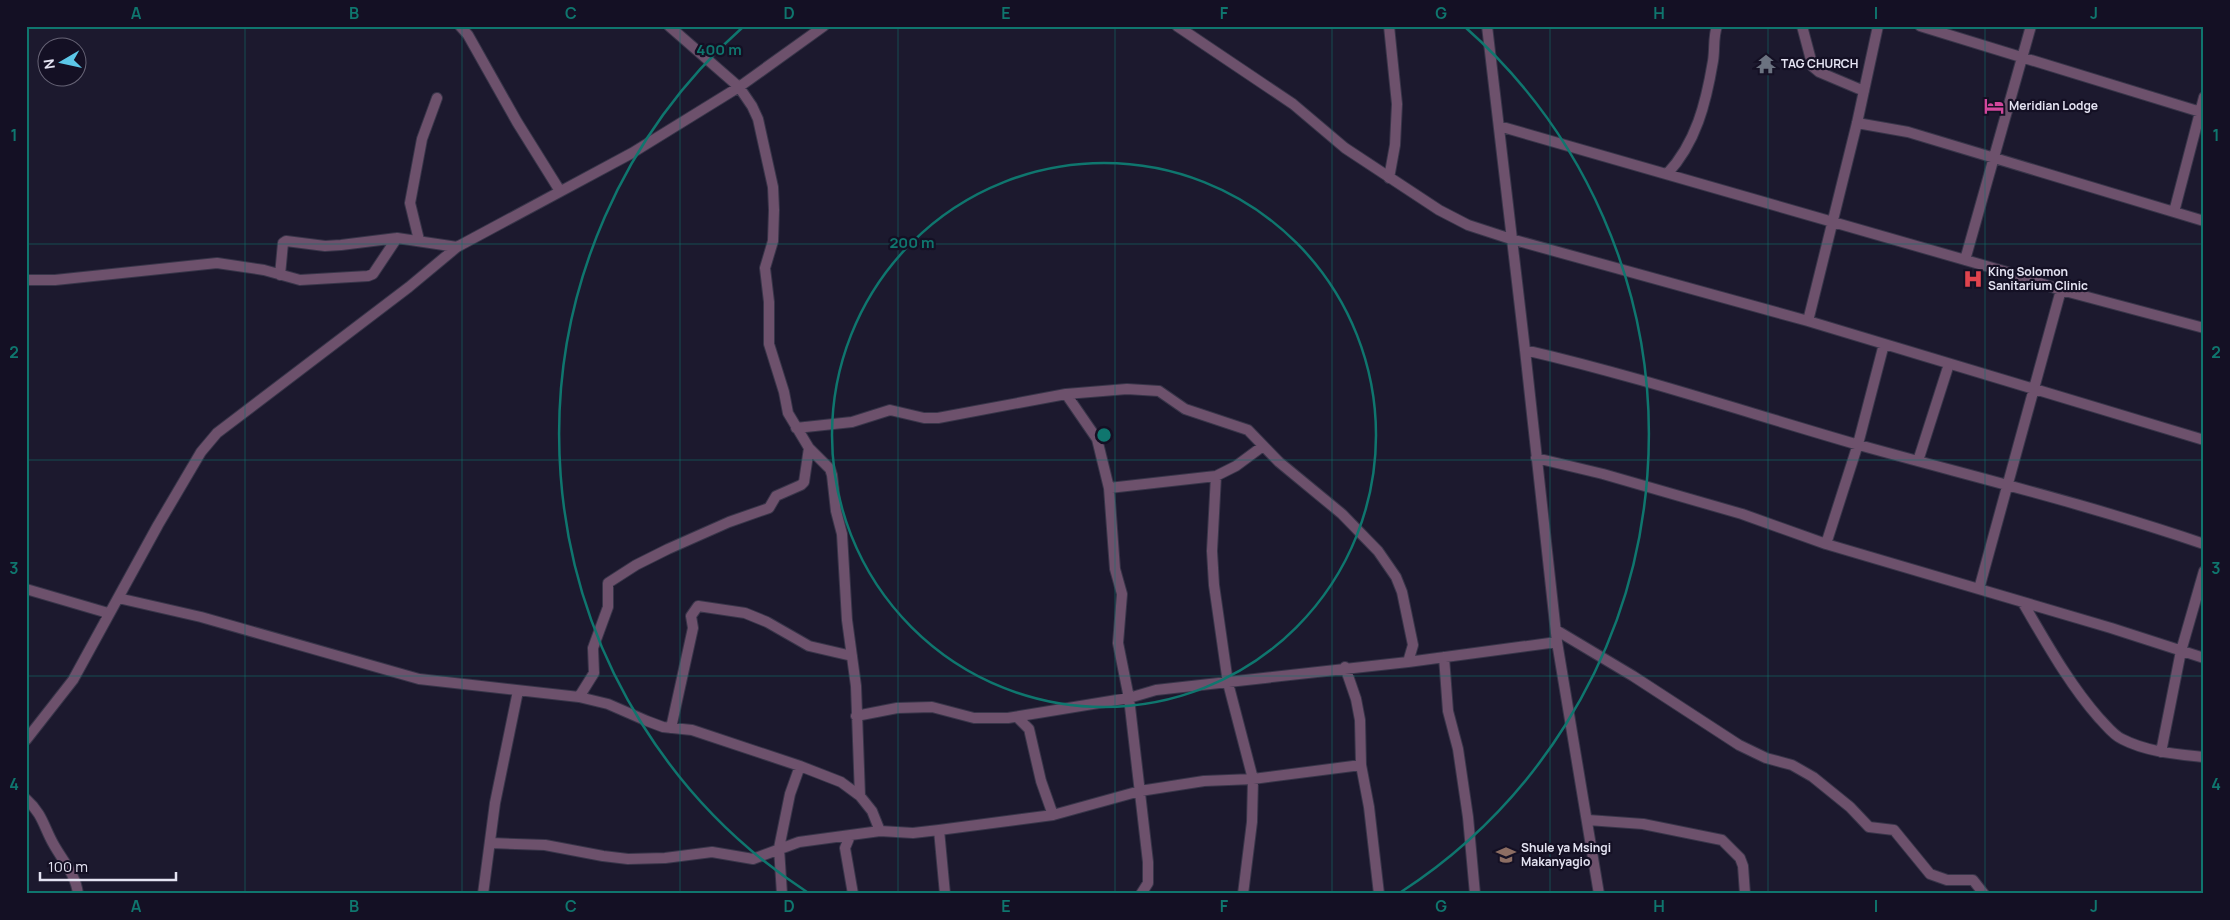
<svg xmlns="http://www.w3.org/2000/svg" width="2230" height="920" font-family="Manrope,sans-serif">
  <style>
    .lines { fill: none; stroke-linecap: round; stroke-linejoin: round }
    .minor-casing { stroke: #383549; stroke-width: 12 }
    .minor { stroke: #6d516c; stroke-width: 10 }
    .grid { fill: none; stroke: #0f766e; stroke-width: 1; stroke-opacity: 0.55 }
    .ring { fill: none; stroke: #0f766e; stroke-width: 2.5 }
    .labels { text-anchor: middle; stroke-width: 4.5; stroke-linejoin: round; paint-order: stroke }
    .poi-label { font-size: 12px; font-weight: bold; fill: #e4e3f2; stroke: #141024; text-anchor: start }
    .centre { fill: #0f766e; stroke: #141024; stroke-width: 2.5 }
    .ring-label { font-size: 15px; text-anchor: middle; font-weight: bold; fill: #0f766e; stroke: #141024; stroke-width: 4.5; stroke-linejoin: round; paint-order: stroke }
    .neatline { fill: none; stroke: #0f766e; stroke-width: 2 }
    .grid-label { font-size: 16px; text-anchor: middle; font-weight: bold; fill: #0f766e }
  </style>
  <rect width="100%" height="100%" fill="#1c192e"/>
  <g class="lines">
    <defs>
      <path id="minor" d="M460,26L468,35L517,122L560,191
        M669,26L739,87L752,106L758,119L773,187L774,210L773,241L765,268L769,302V344L784,392L788,413L809,448L830,469L832,475L836,511L842,534L847,620L856,686L860,796
        M1177,26L1293,104L1345,148L1439,210L1468,225L1511,239L1808,321L2204,440
        M1487,26L1525,350L1557,642L1599,894
        M1802,26L1811,60L1813,67L1819,72L1864,91
        M1920,26L2204,113
        M1857,123L1908,132L2204,221
        M1499,126L2007,272L2061,290L2204,328
        M1667,174C1696,143 1706,103 1713,61C1715,49 1713,37 1717,26
        M1389,178L1395,145L1397,104L1389,26
        M2174,212L2204,97
        M419,240L410,203L422,139L437,98
        M1965,260L2031,26
        M280,275L283,243L286,241L325,246L341,245L397,238L457,247
        M26,280H55L217,263L264,270L300,280L368,276L373,274L397,238
        M1808,321L1857,123L1878,26
        M1525,350C1638,376 1748,413 1859,445C1974,477 2091,505 2204,544
        M1066,394L1097,439L1109,488L1115,569L1122,594L1118,643L1129,698L1148,862V883L1141,894
        M796,428L852,422L890,410L924,418H938L1066,394L1127,389L1159,391L1185,409L1248,430L1279,462L1342,514L1378,551L1396,577L1402,592L1413,645L1408,662
        M1536,458L1603,474L1742,514L1826,544L2111,628L2204,658
        M1918,461L1949,364
        M1216,476L1212,551L1214,585L1228,683L1253,779L1252,822L1243,894
        M1109,488L1216,476L1236,466L1263,446
        M1826,544L1858,444L1884,344
        M26,589L108,613
        M1979,589L2061,290
        M118,598L201,617L419,679L579,697L608,704L647,721L663,727L692,730L800,766L841,782L860,796L872,811L880,831
        M2023,603C2046,642 2069,684 2099,718C2106,725 2113,735 2122,739C2147,752 2176,754 2204,757
        M1556,630L1633,676L1739,745L1766,758L1792,765L1813,777L1850,807L1869,827L1894,830L1930,874L1947,880H1973L1984,894
        M1444,657L1448,711L1458,749L1468,817L1475,894
        M1345,667L1356,699L1360,720L1361,765L1369,807L1379,894
        M579,697L594,673L593,648L608,607V583L636,565L668,549L729,522L769,508L776,496L801,485L804,482L809,448
        M856,716L897,708L932,707L974,718H1008L1129,698L1156,690L1408,662L1557,642
        M1017,717L1029,729L1041,781L1053,815
        M671,728L693,628L691,616L698,606L745,613L767,622L809,646L852,656
        M26,740L73,680L158,525L201,452L217,433L409,287L457,247L632,153L739,87L824,26
        M2161,752L2181,651L2204,571
        M26,799C43,814 44,828 54,845C63,861 76,875 78,894
        M1588,820L1643,824L1722,840L1740,858L1743,866L1745,894
        M939,830L945,894
        M850,836L845,848L853,894
        M491,843L545,845L603,856L628,859L665,858L712,852L753,859L799,842L880,831L913,833L939,830L1053,815L1140,791L1204,781L1253,779L1361,765
        M483,894L495,803L518,691
        M782,894L779,848L790,794L800,766"/>
    </defs>
    <use href="#minor" class="minor-casing"/>
    <use href="#minor" class="minor"/>
  </g>
  <path class="grid" d="M245,26V894M462,26V894M680,26V894M898,26V894M1115,26V894M1332,26V894M1550,26V894M1768,26V894M1985,26V894M26,244H2204M26,460H2204M26,676H2204"/>
  <g class="ring">
    <circle cx="1104" cy="435" r="272"/>
    <path d="M807 892A545 545 0 0 1 743 27M1465 27A545 545 0 0 1 1401 892"/>
  </g>
  <defs>
    <symbol id="temple-bare" viewBox="-9 -9 18 18"><path d="M0-6L5-2H3V0L6.5 2.5H4V6H1.5V3h-3V6H-4V2.5H-6.5L-3 0V-2H-5Z" fill="#6b7280" stroke="#141024" stroke-width="2.5" paint-order="stroke"/></symbol>
    <symbol id="hotel-bare" viewBox="-9 -9 18 18"><path d="M-6-4.5h1.5V1H6V5H4.5V3h-9V5H-6ZM-4 0a1.8 1.8 0 1 1 3.6 0ZM.5 0V-2.5h3Q6-2.5 6 0Z" fill="#d1479c" stroke="#141024" stroke-width="2.5" paint-order="stroke"/></symbol>
    <symbol id="hospital-bare" viewBox="-9 -9 18 18"><path d="M-5-5h3v3.5h4V-5h3V5h-3V1.5h-4V5h-3Z" fill="#e0444e" stroke="#141024" stroke-width="2.5" paint-order="stroke"/></symbol>
    <symbol id="school-bare" viewBox="-9 -9 18 18"><path d="M0-5L7-2L0 1L-7-2ZM-4 1L0 2.5L4 1V4Q0 6-4 4Z" fill="#8d6e63" stroke="#141024" stroke-width="2.5" paint-order="stroke"/></symbol>
  </defs>
  <g fill-rule="evenodd">
    <use href="#temple-bare" x="1752" y="50" width="28" height="28"/>
    <use href="#hotel-bare" x="1980" y="92" width="28" height="28"/>
    <use href="#hospital-bare" x="1959" y="265" width="28" height="28"/>
    <use href="#school-bare" x="1492" y="841" width="28" height="28"/>
  </g>
  <g class="labels">
    <g class="poi-label">
      <text x="1781" y="68">TAG CHURCH</text>
      <text x="2009" y="110">Meridian Lodge</text>
      <text x="1988" y="276">King Solomon<tspan x="1988" dy="14">Sanitarium Clinic</tspan></text>
      <text x="1521" y="852">Shule ya Msingi<tspan x="1521" dy="14">Makanyagio</tspan></text>
    </g>
  </g>
  <circle cx="1104" cy="435" r="8" class="centre"/>
  <g class="ring-label">
    <text x="719" y="55">400 m</text>
    <text x="912" y="248">200 m</text>
  </g>
  <rect width="2230" height="920" fill="none" stroke="#141024" stroke-width="55"/>
  <g transform="translate(62 62) rotate(261)"><circle r="24" fill="#141024" stroke="#676476"/>
  <path d="M0-4L9 19L0 12L-9 19Z" fill="#5cc7e8"/>
  <text y="-8" font-size="14" font-weight="bold" text-anchor="middle" fill="#e4e3f2">N</text>
  </g>
  <path d="M40 872v8h136v-8" fill="none" stroke="#e4e3f2" stroke-width="2.5"/>
  <text x="48" y="872" font-size="15" fill="#e4e3f2" stroke="#141024" stroke-width="4" paint-order="stroke">100 m</text>
  <rect x="28" y="28" width="2174" height="864" class="neatline"/>
  <g class="grid-label">
    <text x="136" y="19">A</text>
    <text x="354" y="19">B</text>
    <text x="571" y="19">C</text>
    <text x="789" y="19">D</text>
    <text x="1006" y="19">E</text>
    <text x="1224" y="19">F</text>
    <text x="1441" y="19">G</text>
    <text x="1659" y="19">H</text>
    <text x="1876" y="19">I</text>
    <text x="2094" y="19">J</text>
    <text x="14" y="141">1</text>
    <text x="2216" y="141">1</text>
    <text x="14" y="358">2</text>
    <text x="2216" y="358">2</text>
    <text x="14" y="574">3</text>
    <text x="2216" y="574">3</text>
    <text x="14" y="790">4</text>
    <text x="2216" y="790">4</text>
    <text x="136" y="912">A</text>
    <text x="354" y="912">B</text>
    <text x="571" y="912">C</text>
    <text x="789" y="912">D</text>
    <text x="1006" y="912">E</text>
    <text x="1224" y="912">F</text>
    <text x="1441" y="912">G</text>
    <text x="1659" y="912">H</text>
    <text x="1876" y="912">I</text>
    <text x="2094" y="912">J</text>
  </g>
</svg>
